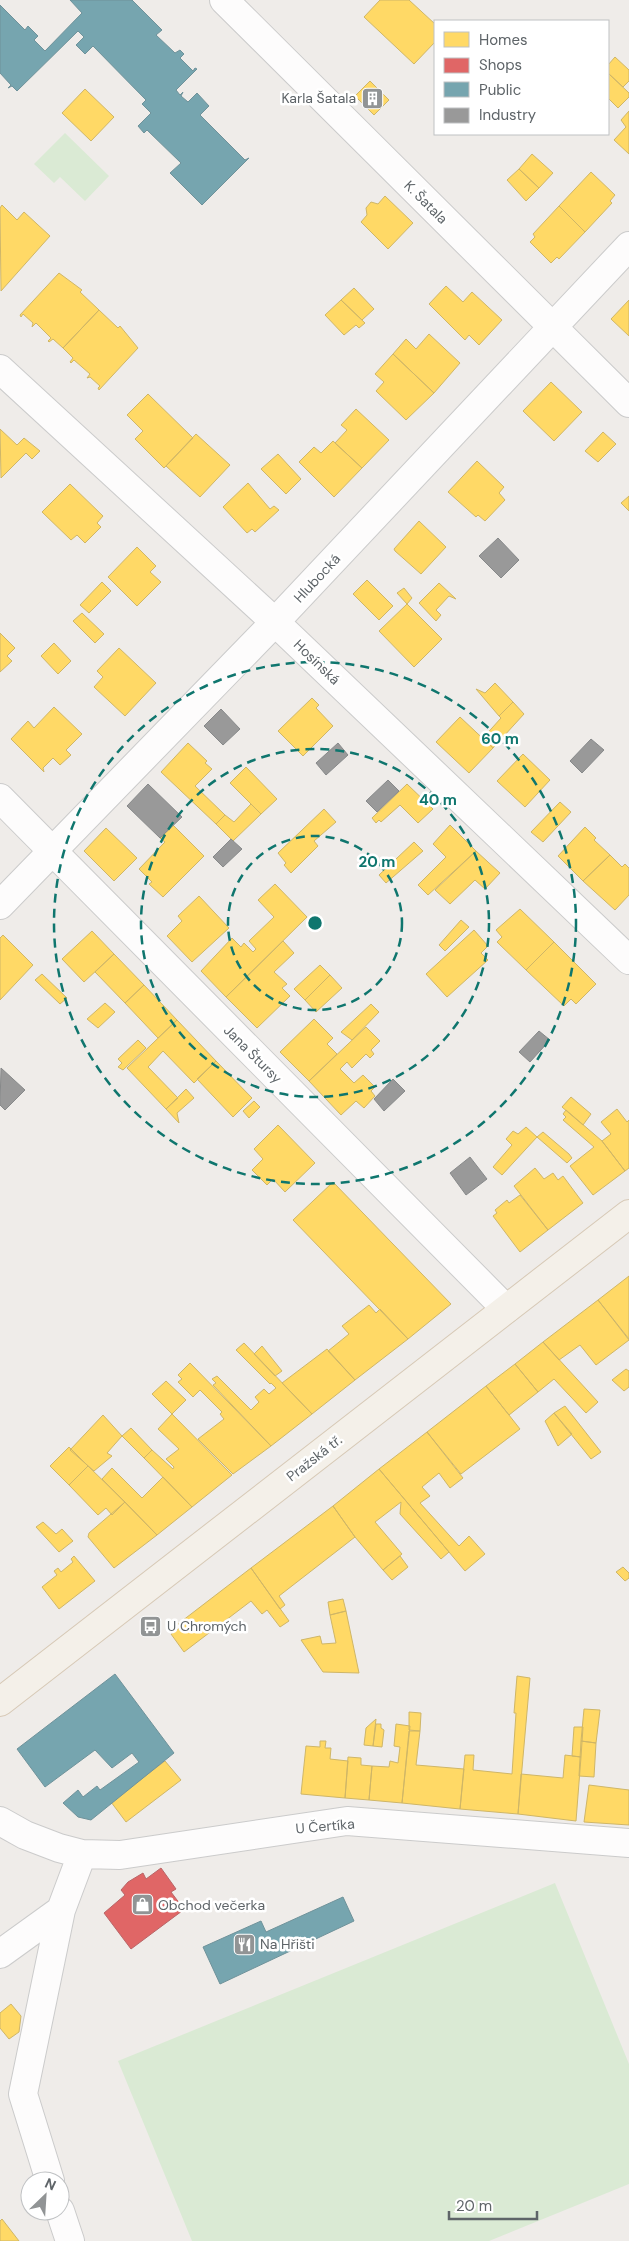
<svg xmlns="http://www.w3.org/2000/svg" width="629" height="2241" font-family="'DM Sans',sans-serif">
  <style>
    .green { fill: #daead4 }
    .homes { fill: #ffd966; stroke: #cfb667 }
    .shops { fill: #e06666; stroke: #b96567 }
    .public { fill: #76a5af; stroke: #6f929a }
    .industry { fill: #999; stroke: #87898a }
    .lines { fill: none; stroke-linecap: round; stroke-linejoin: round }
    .minor-casing { stroke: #cbcbcb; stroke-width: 30 }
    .major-casing { stroke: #d7c9b6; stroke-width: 30 }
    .minor { stroke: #fdfcfc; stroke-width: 28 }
    .major { stroke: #f4f0e9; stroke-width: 28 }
    .ring { fill: none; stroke: #0f766e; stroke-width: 2.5; stroke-dasharray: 9 6 }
    .labels { text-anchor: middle; stroke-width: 5; stroke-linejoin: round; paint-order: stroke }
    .poi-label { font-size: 14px; fill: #5e6468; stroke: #fff; text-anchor: start }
    .street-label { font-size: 14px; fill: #5e6468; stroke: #fff }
    .centre { fill: #0f766e; stroke: #fff; stroke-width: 2.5 }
    .ring-label { font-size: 15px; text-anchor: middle; font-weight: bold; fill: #0f766e; stroke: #fff; stroke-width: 5; stroke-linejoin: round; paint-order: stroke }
  </style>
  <rect width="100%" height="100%" fill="#efece9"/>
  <path class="green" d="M65,133L109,176L85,201L60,177L54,183L34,164Z
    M555,1883L629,2064V2184L489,2241H192L118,2061Z"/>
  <path class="homes" d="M380,0H409L435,24V42L414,64L364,17Z
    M615,57L629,70V81L623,87L608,73V65Z
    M608,73L629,93V97L618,108L608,98Z
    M370,81L389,100L374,115L355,96Z
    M85,89L114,117L91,141L62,113Z
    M629,111V154L614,140L626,127L621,120Z
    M532,154L553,173L539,188L519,169Z
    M519,169L539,188L526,201L507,180Z
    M591,172L615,195L610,201L612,203L585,232L559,206Z
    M385,196L413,223L388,249L361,222L367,215L366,208L371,202L378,204Z
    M2,205L17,220L24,212L50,236L1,291L0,208Z
    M559,206L585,232L559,259L557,257L551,263L530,242L535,237L533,234Z
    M59,273L82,290L80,292L99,310L63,348L53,339L49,342L48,341L51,338L36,323L32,327L33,323L23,314L21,317L20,315Z
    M446,286L463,302L472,292L502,320L479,345L469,335L465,340L429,304Z
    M354,288L374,309L362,320L341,300Z
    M341,300L365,323L359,328L356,325L344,335L325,315Z
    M629,300V336L611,319Z
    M99,310L118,328L120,326L138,348L99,390L98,388L100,386L90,377L87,378L90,374L74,360L71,363L70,362L73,358L63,348Z
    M429,334L460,363L434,393L393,354L406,339L416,349Z
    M393,354L434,393L406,420L376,391L384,382L375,374Z
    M551,382L582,412L554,441L523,411Z
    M148,394L193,438L164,468L135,439L143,431L127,415Z
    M356,409L389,440L362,468L335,443L347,430L341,425Z
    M0,429L17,445L24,438L40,451L32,459L26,453L1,478Z
    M603,432L616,444L598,462L585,451Z
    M196,434L230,465L200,497L166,466Z
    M333,441L362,468L334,497L299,462L314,447L321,453Z
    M278,454L301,479L286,494L261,469Z
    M477,461L504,487L499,493L505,500L485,521L478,515L476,517L448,492Z
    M248,483L270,509L274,506L279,510L255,532L252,529L247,533L223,507Z
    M70,484L103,516L97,523L101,527L85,543L77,535L71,540L42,512Z
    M629,496V511L621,503Z
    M419,521L446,547L421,574L395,551L394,549Z
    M137,547L156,566L150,572L161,582L137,606L108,577Z
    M367,580L393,606L379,620L353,594Z
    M102,582L111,591L89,613L80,605Z
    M439,583L456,599L449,596L436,610L441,615L436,621L419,603Z
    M404,588L412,598L407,604L397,593Z
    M407,604L442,639L414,667L379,631Z
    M82,613L104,634L95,643L73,621Z
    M0,633L15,648L7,656L12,661L0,672Z
    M54,643L71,661L58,674L41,656Z
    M119,648L156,683L125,716L94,687L103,677L97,671Z
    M495,683L513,702L499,716L476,689L485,693Z
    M312,698L319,705L316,708L333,726L303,756L278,731Z
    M513,702L524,714L493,748L483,738L501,718L499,716Z
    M54,707L82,734L66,750L71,755L60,765L53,758L43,768L44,772L11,739L28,721L34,728Z
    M460,717L493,748L469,773L436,742Z
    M188,743L207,761L205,763L212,769L195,786L225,815L216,824L161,772Z
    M523,754L550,780L525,807L497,781Z
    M246,767L277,799L261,814L230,783Z
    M407,784L433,809L418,823L400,805L381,822L379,820L376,823L372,818Z
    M560,802L571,812L543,842L531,832Z
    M251,804L261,814L233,841L216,824L225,815L234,822Z
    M324,809L336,822L314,841L318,846L291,873L284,865L286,863L278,853Z
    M173,825L204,856L163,897L149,884L152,882L139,869L165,842L160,838Z
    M450,825L476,851L428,895L418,885L446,857L433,844Z
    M585,827L596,838L594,840L610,855L583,881L558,856Z
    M106,828L137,858L114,881L84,851Z
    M414,842L423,851L386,883L379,875Z
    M476,851L500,873L485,889L475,880L450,904L435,890Z
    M610,855L622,867L625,864L629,868V895L615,910L583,881Z
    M275,884L307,917L226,997L201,971L232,938L241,947L244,943L253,952L256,949L249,941L274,917L258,900Z
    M199,896L229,928L192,962L167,936L182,921L178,916Z
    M520,909L554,942L526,970L497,942L502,937L496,930Z
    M461,920L469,927L445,951L439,945Z
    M474,930L488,946L481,953L488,960L447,997L426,974Z
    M92,931L114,954L84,982L62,959Z
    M3,935L33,965L0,1000V938Z
    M283,941L294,953L274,972L287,984L282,988L290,996L257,1028L226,997Z
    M554,942L596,984L576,1004L571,999L564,1006L526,970Z
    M114,954L144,985L125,1003L95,972Z
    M320,965L330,975L305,1000L294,989Z
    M42,974L67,998L60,1004L35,980Z
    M330,975L342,988L316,1012L305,1000Z
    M144,985L177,1020L158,1038L125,1003Z
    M105,1003L115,1012L98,1028L87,1019Z
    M371,1004L379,1012L352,1040L341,1032Z
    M314,1019L333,1038L327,1044L337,1054L309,1081L280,1052Z
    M177,1020L216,1061L194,1083L163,1051L148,1067L178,1098L166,1109L127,1068Z
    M366,1027L380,1041L371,1050L374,1054L370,1058L366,1054L352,1068L347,1062L340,1069L354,1083L363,1075L375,1087L371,1091L375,1096L364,1108L356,1101L341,1115L309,1081Z
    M138,1040L146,1048L123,1070L118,1067L122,1063L118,1059Z
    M216,1061L252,1098L233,1117L197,1079Z
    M186,1089L194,1098L177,1113L179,1123L166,1109Z
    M571,1097L591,1114L583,1125L562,1107Z
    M254,1101L260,1107L249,1118L243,1111Z
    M617,1109L627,1122L629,1120V1168L625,1171L602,1141L611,1134L601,1122Z
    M566,1110L602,1141L625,1171L593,1195L570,1166L594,1147L563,1120L566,1117L563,1114Z
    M278,1125L315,1163L285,1192L273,1179L267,1185L252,1170L263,1159L254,1149Z
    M526,1127L537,1137L502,1175L493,1167L512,1145L506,1139L513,1131L518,1134Z
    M543,1132L569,1154L572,1158L567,1163L537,1137Z
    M535,1168L544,1179L553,1173L558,1180L563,1176L583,1203L548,1230L514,1186Z
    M333,1182L451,1304L408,1339L293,1220Z
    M520,1195L548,1230L520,1252L493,1216L497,1213L495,1210L507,1200L509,1203Z
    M629,1276V1339L598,1300Z
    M598,1300L629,1340L596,1365L580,1345L559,1360L543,1342Z
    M369,1305L376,1313L380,1309L408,1339L355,1380L328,1351L349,1334L342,1326Z
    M543,1342L598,1402L586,1413L554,1379L538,1392L515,1364Z
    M244,1343L312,1414L271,1446L213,1385L216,1383L212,1379L217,1376L251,1410L259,1402L255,1397L264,1389L269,1394L276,1388L271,1383L270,1384L236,1350Z
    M262,1346L282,1371L275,1376L254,1354Z
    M327,1349L355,1380L312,1414L282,1383Z
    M190,1363L271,1446L233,1474L198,1439L224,1419L220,1414L222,1412L200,1390L193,1397L178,1382L182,1379L178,1375Z
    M515,1364L538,1392L509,1415L486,1386Z
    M626,1369L629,1371V1387L624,1391L612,1380Z
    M166,1381L186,1400L172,1414L152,1394Z
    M486,1386L520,1429L461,1474L427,1432Z
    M565,1406L601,1452L591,1459L554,1413Z
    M554,1413L572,1434L558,1446L545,1421Z
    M172,1414L232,1475L192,1507L144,1458L152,1450L173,1469L174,1467L166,1459L179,1449L158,1429Z
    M103,1415L122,1436L107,1453L112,1456L94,1471L70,1450Z
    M131,1428L152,1450L144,1458L122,1436Z
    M427,1432L463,1478L450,1488L439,1473L422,1487L430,1496L420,1503L459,1546L469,1536L485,1554L465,1571L379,1469Z
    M69,1447L88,1466L69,1485L50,1466Z
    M88,1466L125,1502L112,1515L106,1508L98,1515L69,1485Z
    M112,1468L142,1498L163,1477L192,1507L157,1535L102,1479Z
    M379,1469L449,1552L441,1559L400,1514L401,1502L375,1522L402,1554L383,1570L355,1537L333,1506Z
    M125,1502L157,1535L114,1568L88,1537L89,1533Z
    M333,1506L355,1537L279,1596L285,1605L280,1609L251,1568Z
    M43,1522L56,1534L62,1529L73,1541L59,1552L36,1527Z
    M74,1556L95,1581L59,1609L42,1587L57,1575L54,1571L58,1568L61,1572L73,1562L71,1559Z
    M400,1556L408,1567L392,1580L383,1570Z
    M623,1567L629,1573V1578L625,1581L616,1572Z
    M251,1568L289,1621L280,1627L267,1610L262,1614L251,1601L184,1652L171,1634L181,1627L178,1624Z
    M343,1599L346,1611L330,1615L328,1602Z
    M346,1611L359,1673L323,1672L301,1640L320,1636L322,1644L336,1643L330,1615Z
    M517,1676L530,1678L518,1814L460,1809L465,1755H474L473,1770L512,1774L516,1713H514Z
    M584,1709L600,1710L596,1743L581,1741Z
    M409,1712L421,1713L420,1731L409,1730Z
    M376,1719L373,1746L364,1745L366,1728Z
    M376,1724H381V1728L384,1730L382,1747L373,1746Z
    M396,1724L410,1726L402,1803L369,1800L372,1766L389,1767L390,1761L398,1763L400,1747L394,1746Z
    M574,1727H583L581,1757L572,1756Z
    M409,1731H420L416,1765L464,1769L460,1809L402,1803Z
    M320,1741H326L325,1748H331L330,1759L348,1761L345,1798L301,1794L306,1746L320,1747Z
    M581,1741L596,1743L594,1777L579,1776Z
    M565,1755L581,1757L576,1821L518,1814L521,1774L563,1778Z
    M348,1757L361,1758V1765L372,1766L369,1800L345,1798Z
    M165,1761L181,1780L126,1822L111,1802Z
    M589,1785L629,1790V1825L584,1822Z
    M11,2004L21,2016L19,2032L9,2039L0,2028V2013Z
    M2,2219L19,2241H0V2221Z"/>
  <path class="shops" d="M161,1868L176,1889L171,1892L180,1904L178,1906L182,1911L131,1949L104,1913L125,1895L121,1890L128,1882L143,1873L146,1879Z"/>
  <path class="public" d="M70,0H132L162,30L156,35L175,53L180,50L184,54L180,58L193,71L195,68L197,69L176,90L180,95L183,92L181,96L188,102L197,93L209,106L200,115L245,160L249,158L202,205L170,173L181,163L147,130L144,133L138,126L151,113L142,104L146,100L93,46L85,54L76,45L84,37L78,31L17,91L12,86L8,88L11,85L0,73V5L25,30L28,26L38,36L34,40L45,51L82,13Z
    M115,1674L174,1753L91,1820L78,1817L63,1803L78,1790L83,1797L97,1786L100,1790L139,1762L132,1753L112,1768L95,1750L45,1787L17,1749Z
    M343,1897L354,1921L220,1984L203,1947L261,1921L266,1932Z"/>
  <path class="industry" d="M498,538L519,560L501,578L479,556Z
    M221,709L240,729L223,745L204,726Z
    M591,739L604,750L582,773L570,761Z
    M338,743L348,755L326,775L316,763Z
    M388,780L399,791L377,812L366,801Z
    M148,784L182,817L160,838L127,806Z
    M231,839L242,849L223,867L213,857Z
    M539,1031L550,1040L530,1062L519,1052Z
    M1,1068L25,1090L5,1110L0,1105Z
    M393,1079L405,1091L384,1111L374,1099Z
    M470,1157L487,1179L466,1195L450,1173Z"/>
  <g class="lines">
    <defs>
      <path id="minor" d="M224,0L629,403
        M0,369L275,622L629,960
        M0,798L506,1309
        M0,905L275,622L629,246
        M0,1821L25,1835L59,1848L82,1854L120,1855L347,1821L629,1843
        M0,1954L61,1910
        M50,2181L23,2094L61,1910L82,1854
        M60,2211L70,2241"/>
      <path id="major" d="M0,1702L629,1214"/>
    </defs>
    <use href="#minor" class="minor-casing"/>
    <use href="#major" class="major-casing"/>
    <use href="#minor" class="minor"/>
    <use href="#major" class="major"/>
  </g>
  <g class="ring">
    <circle cx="315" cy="923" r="87"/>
    <circle cx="315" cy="923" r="174"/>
    <circle cx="315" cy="923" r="261"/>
  </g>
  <defs>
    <symbol id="building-square" viewBox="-11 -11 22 22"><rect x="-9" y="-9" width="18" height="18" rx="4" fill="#919495" stroke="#fff"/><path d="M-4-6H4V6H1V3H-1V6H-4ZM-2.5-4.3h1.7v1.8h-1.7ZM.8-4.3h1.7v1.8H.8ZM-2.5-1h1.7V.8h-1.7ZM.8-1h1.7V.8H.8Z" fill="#fff"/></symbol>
    <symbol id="bus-square" viewBox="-11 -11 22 22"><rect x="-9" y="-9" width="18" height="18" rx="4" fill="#919495" stroke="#fff"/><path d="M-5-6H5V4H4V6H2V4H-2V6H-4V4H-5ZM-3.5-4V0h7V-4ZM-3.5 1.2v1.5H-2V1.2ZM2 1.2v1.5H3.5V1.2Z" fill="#fff"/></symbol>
    <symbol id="shop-square" viewBox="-11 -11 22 22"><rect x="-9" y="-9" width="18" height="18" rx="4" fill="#919495" stroke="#fff"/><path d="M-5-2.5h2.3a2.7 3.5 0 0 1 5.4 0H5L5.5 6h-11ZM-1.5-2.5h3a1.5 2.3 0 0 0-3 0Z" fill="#fff"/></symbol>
    <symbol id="restaurant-square" viewBox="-11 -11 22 22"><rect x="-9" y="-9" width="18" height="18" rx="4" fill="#919495" stroke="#fff"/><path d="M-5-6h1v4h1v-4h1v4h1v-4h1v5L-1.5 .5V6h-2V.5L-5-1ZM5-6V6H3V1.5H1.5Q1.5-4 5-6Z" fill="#fff"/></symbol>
  </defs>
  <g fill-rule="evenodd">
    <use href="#building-square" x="360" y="86" width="25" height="25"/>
    <use href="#bus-square" x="138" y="1614" width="25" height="25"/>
    <use href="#shop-square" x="130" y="1892" width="25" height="25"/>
    <use href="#restaurant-square" x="232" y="1932" width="25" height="25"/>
  </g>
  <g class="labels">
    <g class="poi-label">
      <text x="356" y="103" text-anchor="end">Karla Šatala</text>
      <text x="167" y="1631">U Chromých</text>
      <text x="158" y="1910">Obchod večerka</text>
      <text x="260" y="1949">Na Hřišti</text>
    </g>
    <g class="street-label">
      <text transform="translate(426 202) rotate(45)" y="5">K. Šatala</text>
      <text transform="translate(317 578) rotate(-47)" y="5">Hlubocká</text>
      <text transform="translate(317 662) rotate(44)" y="5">Hosínská</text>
      <text transform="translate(253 1054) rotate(45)" y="5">Jana Štursy</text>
      <text transform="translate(314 1458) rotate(-38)" y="5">Pražská tř.</text>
      <text transform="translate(325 1826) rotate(-5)" y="5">U Čertíka</text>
    </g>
  </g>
  <circle cx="315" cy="923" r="8" class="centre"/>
  <g class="ring-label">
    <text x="500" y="744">60 m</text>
    <text x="438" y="805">40 m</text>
    <text x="377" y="867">20 m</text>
  </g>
  <rect x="434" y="20" width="175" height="115" fill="#ffffff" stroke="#bfc1c3"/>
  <rect x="444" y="32" width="25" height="15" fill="#ffd966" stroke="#bfc1c3"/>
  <text x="479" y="45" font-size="15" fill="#5e6468">Homes</text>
  <rect x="444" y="58" width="25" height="15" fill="#e06666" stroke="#bfc1c3"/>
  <text x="479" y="70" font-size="15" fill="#5e6468">Shops</text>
  <rect x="444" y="82" width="25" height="15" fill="#76a5af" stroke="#bfc1c3"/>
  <text x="479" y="95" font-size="15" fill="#5e6468">Public</text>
  <rect x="444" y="108" width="25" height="15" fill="#999999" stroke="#bfc1c3"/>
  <text x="479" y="120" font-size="15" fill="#5e6468">Industry</text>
  <g transform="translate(45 2196) rotate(25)"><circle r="24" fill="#ffffff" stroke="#bfc1c3"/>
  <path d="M0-4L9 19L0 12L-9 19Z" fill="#919495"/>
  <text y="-8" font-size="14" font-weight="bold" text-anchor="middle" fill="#5e6468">N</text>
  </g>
  <path d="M449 2211v8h88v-8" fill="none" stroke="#5e6468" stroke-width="2.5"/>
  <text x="456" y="2211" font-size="15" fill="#5e6468" stroke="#ffffff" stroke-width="4" paint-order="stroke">20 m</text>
</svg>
